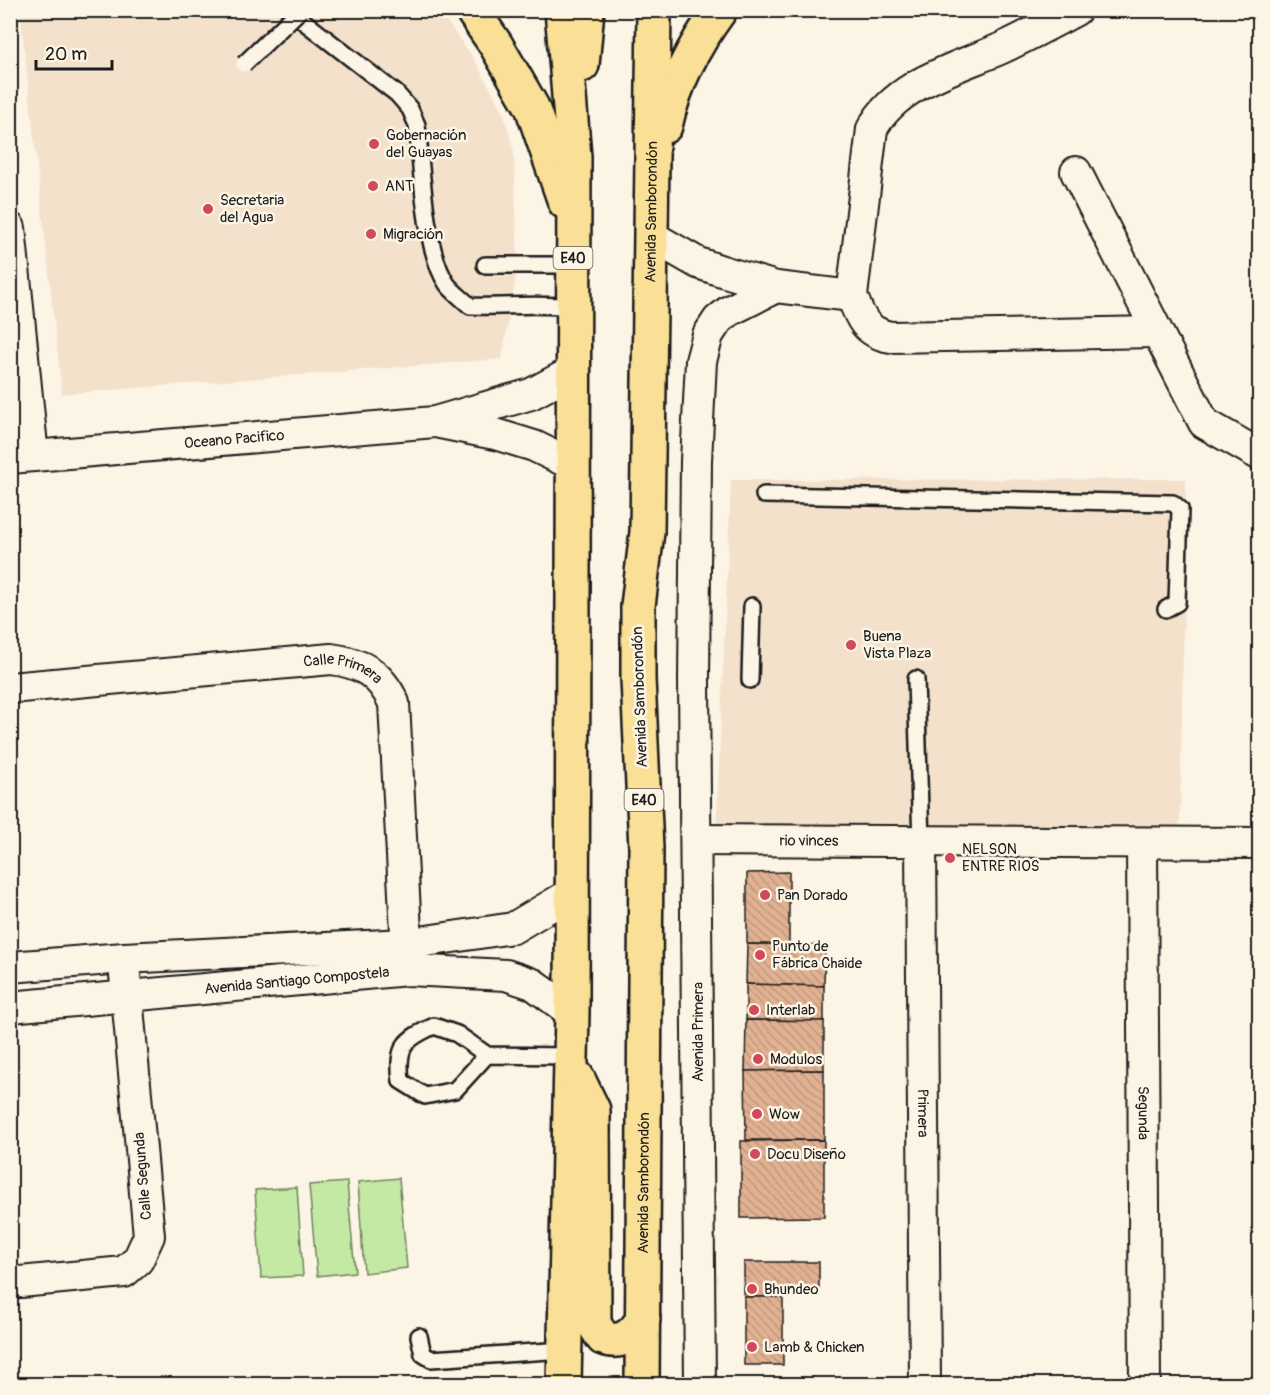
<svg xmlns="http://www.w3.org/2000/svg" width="1270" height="1395" font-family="Pangolin,sans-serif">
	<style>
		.built { fill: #f4e1cc }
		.pitch { fill: #c3e9a4; stroke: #708260; stroke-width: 1.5 }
		.building { fill: url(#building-back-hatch); stroke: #1c1c1c; stroke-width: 1.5 }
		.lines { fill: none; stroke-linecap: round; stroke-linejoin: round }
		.lane-casing { stroke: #1c1c1c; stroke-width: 20 }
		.street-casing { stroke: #1c1c1c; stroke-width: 34 }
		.highway-casing { stroke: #1c1c1c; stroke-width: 38 }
		.lane { stroke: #fcf5e5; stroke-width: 15 }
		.street { stroke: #fcf5e5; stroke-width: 30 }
		.highway { stroke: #fadf96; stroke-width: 33 }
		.lane-bridge-casing { stroke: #1c1c1c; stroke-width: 20; stroke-linecap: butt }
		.lane-bridge { stroke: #fcf5e5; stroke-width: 15 }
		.poi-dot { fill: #d1495b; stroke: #fcf5e5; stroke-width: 2 }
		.labels { text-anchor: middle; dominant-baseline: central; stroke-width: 5; stroke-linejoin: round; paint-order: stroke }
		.shield { fill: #fcf5e5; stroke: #5f5d58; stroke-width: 1.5 }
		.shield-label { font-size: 14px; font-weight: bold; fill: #1c1c1c }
		.poi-label { font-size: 15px; fill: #1c1c1c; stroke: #fcf5e5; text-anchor: start }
		.street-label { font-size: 15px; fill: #1c1c1c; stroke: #fcf5e5 }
	</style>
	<defs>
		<pattern id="building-back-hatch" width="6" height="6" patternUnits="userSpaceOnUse" patternTransform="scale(1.5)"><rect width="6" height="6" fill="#e1b192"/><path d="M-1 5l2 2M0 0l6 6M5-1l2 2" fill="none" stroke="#c0987d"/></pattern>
	</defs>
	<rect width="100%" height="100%" fill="#fcf5e5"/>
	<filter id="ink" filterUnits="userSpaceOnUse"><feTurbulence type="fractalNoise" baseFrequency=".0167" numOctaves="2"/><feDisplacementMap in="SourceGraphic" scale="12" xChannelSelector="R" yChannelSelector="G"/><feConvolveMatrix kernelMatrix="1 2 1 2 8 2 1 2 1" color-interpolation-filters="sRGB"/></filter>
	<g filter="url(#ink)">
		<g class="built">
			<path d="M20,11h419l35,48 29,52 11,41 4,112 -16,95 -440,35z"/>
			<path d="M1186,479l-6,349 -464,5 15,-353z"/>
		</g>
		<g class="pitch">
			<path d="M399,1178l8,90 -43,5 -6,-91z"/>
			<path d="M347,1182l8,90 -38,4 -8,-91z"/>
			<path d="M297,1187l6,89 -42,2 -6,-88z"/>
		</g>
		<g class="building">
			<path d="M789,872v73l-42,-1v-71z"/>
			<path d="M747,944l78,1 -1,41 -78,-2z"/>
			<path d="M746,984l78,2v35l-78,-1z"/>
			<path d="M746,1020l78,1v49l-79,1z"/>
			<path d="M824,1070v70h-78l-1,-69z"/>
			<path d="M824,1140v77l-83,1v-77z"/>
			<path d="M744,1262h75v34l-75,1z"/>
			<rect x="744" y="1297" width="39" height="68"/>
		</g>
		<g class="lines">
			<g class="lane-casing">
				<g id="lane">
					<path d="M289,10l108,84 13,15 7,16c5,42 7,125 30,159 6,8 16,15 23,22 35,1 69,-3 103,1"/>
					<path d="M485,265h88"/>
					<path d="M764,495l409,8 7,6 -3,94 -11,6"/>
					<path d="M916,679l5,164"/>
					<path d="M750,680l2,-74"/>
					<path d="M487,1055l-32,35 -30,6 -24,-15c-4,-34 2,-41 33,-55l23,8 30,21 84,1"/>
					<path d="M419,1336l4,18 8,5 133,-9"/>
				</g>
			</g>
			<g class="street-casing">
				<g id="street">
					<path d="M1076,10c-24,13 -49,26 -74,38 -45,20 -106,35 -130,81l-20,167c8,22 14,37 39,41l265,-5"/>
					<path d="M1076,172l128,251 56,32"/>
					<path d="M10,228l23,228"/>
					<path d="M653,237l45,26 24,8 54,16 76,9"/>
					<path d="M440,423l55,11 39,12 39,19"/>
					<path id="s1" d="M10,458l425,-36 96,-28 41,-22"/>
					<path id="s2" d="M10,688l321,-29c31,4 49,14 63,44l14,267"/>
					<path id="s3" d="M697,840l563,3"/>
					<path id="s4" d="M921,843l4,541"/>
					<path id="s5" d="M1142,843l3,541"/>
					<path d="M10,967l114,-9 282,-14 107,-16 59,-35"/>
					<path id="s6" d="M10,1007l398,-37 98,5 27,9 39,29"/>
					<path d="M10,1283l114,-11 14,-12 11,-24 -24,-261"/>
					<path d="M700,1384l-6,-704 2,-219 5,-100 7,-26 10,-15 11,-9 47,-24"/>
				</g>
			</g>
			<g class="highway-casing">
				<g id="highway">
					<path d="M472,10l24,35 36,62 33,95"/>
					<path d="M562,10l12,147 -2,856 -8,371"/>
					<path d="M582,65l5,-55"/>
					<path d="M665,126c10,-44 28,-79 55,-116"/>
					<path d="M577,1077l16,33 1,214 9,14c19,7 30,-3 40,-19"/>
					<path id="s7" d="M642,1384l4,-536 -8,-169v-73l9,-74 7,-522"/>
				</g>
			</g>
			<use href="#lane" class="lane"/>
			<use href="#street" class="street"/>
			<use href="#highway" class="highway"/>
			<g class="lane-bridge-casing">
				<path id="lane-bridge" d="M244,64l56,-54"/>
			</g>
			<use href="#lane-bridge" class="lane-bridge"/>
		</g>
	</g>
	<g class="poi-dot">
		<circle cx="374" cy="144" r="6"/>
		<circle cx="373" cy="186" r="6"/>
		<circle cx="208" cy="209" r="6"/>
		<circle cx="371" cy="234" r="6"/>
		<circle cx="851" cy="645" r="6"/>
		<circle cx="950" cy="858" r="6"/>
		<circle cx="765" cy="895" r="6"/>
		<circle cx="760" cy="955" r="6"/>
		<circle cx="754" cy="1010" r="6"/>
		<circle cx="758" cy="1059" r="6"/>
		<circle cx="757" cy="1114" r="6"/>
		<circle cx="755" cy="1154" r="6"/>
		<circle cx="752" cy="1289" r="6"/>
		<circle cx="752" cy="1347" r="6"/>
	</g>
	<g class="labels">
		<g class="shield">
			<rect x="553.5" y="247" width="39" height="22" rx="4.5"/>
			<rect x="624.5" y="789" width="39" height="22" rx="4.5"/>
		</g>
		<g class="shield-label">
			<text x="573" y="258">E40</text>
			<text x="644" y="800">E40</text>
		</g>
		<g class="poi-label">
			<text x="386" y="135">Gobernación<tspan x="386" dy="17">del Guayas</tspan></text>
			<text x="385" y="186">ANT</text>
			<text x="220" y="200">Secretaria<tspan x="220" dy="17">del Agua</tspan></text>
			<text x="383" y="234">Migración</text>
			<text x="863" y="636">Buena<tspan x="863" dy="17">Vista Plaza</tspan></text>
			<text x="962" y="849">NELSON<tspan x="962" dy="17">ENTRE RIOS</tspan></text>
			<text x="777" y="895">Pan Dorado</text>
			<text x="772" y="946">Punto de<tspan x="772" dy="17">Fábrica Chaide</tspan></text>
			<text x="766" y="1010">Interlab</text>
			<text x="770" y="1059">Modulos</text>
			<text x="769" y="1114">Wow</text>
			<text x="767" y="1154">Docu Diseño</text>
			<text x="764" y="1289">Bhundeo</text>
			<text x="764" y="1347">Lamb &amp; Chicken</text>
		</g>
		<g class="street-label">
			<text stroke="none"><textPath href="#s7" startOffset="1173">Avenida Samborondón</textPath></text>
			<text stroke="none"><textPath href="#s1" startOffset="225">Oceano Pacifico</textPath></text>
			<text stroke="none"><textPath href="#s2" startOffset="336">Calle Primera</textPath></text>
			<text transform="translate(640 697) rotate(-92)">Avenida Samborondón</text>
			<text stroke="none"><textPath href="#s3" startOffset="112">rio vinces</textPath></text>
			<text stroke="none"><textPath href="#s6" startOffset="288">Avenida Santiago Compostela</textPath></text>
			<text transform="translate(698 1032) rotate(-90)">Avenida Primera</text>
			<text stroke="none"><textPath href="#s4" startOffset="270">Primera</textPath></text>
			<text stroke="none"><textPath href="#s5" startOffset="270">Segunda</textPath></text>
			<text transform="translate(143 1176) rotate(-95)">Calle Segunda</text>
			<text stroke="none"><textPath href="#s7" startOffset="201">Avenida Samborondón</textPath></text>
		</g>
	</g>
	<rect width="1270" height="1395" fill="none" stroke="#fcf5e5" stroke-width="36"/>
	<rect x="18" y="18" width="1234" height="1359" fill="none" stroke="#1c1c1c" stroke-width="2" filter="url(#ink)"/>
	<path d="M36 60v9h76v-9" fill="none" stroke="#1c1c1c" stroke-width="3"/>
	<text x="45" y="60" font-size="18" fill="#1c1c1c" stroke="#fcf5e5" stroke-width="4.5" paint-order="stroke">20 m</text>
</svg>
